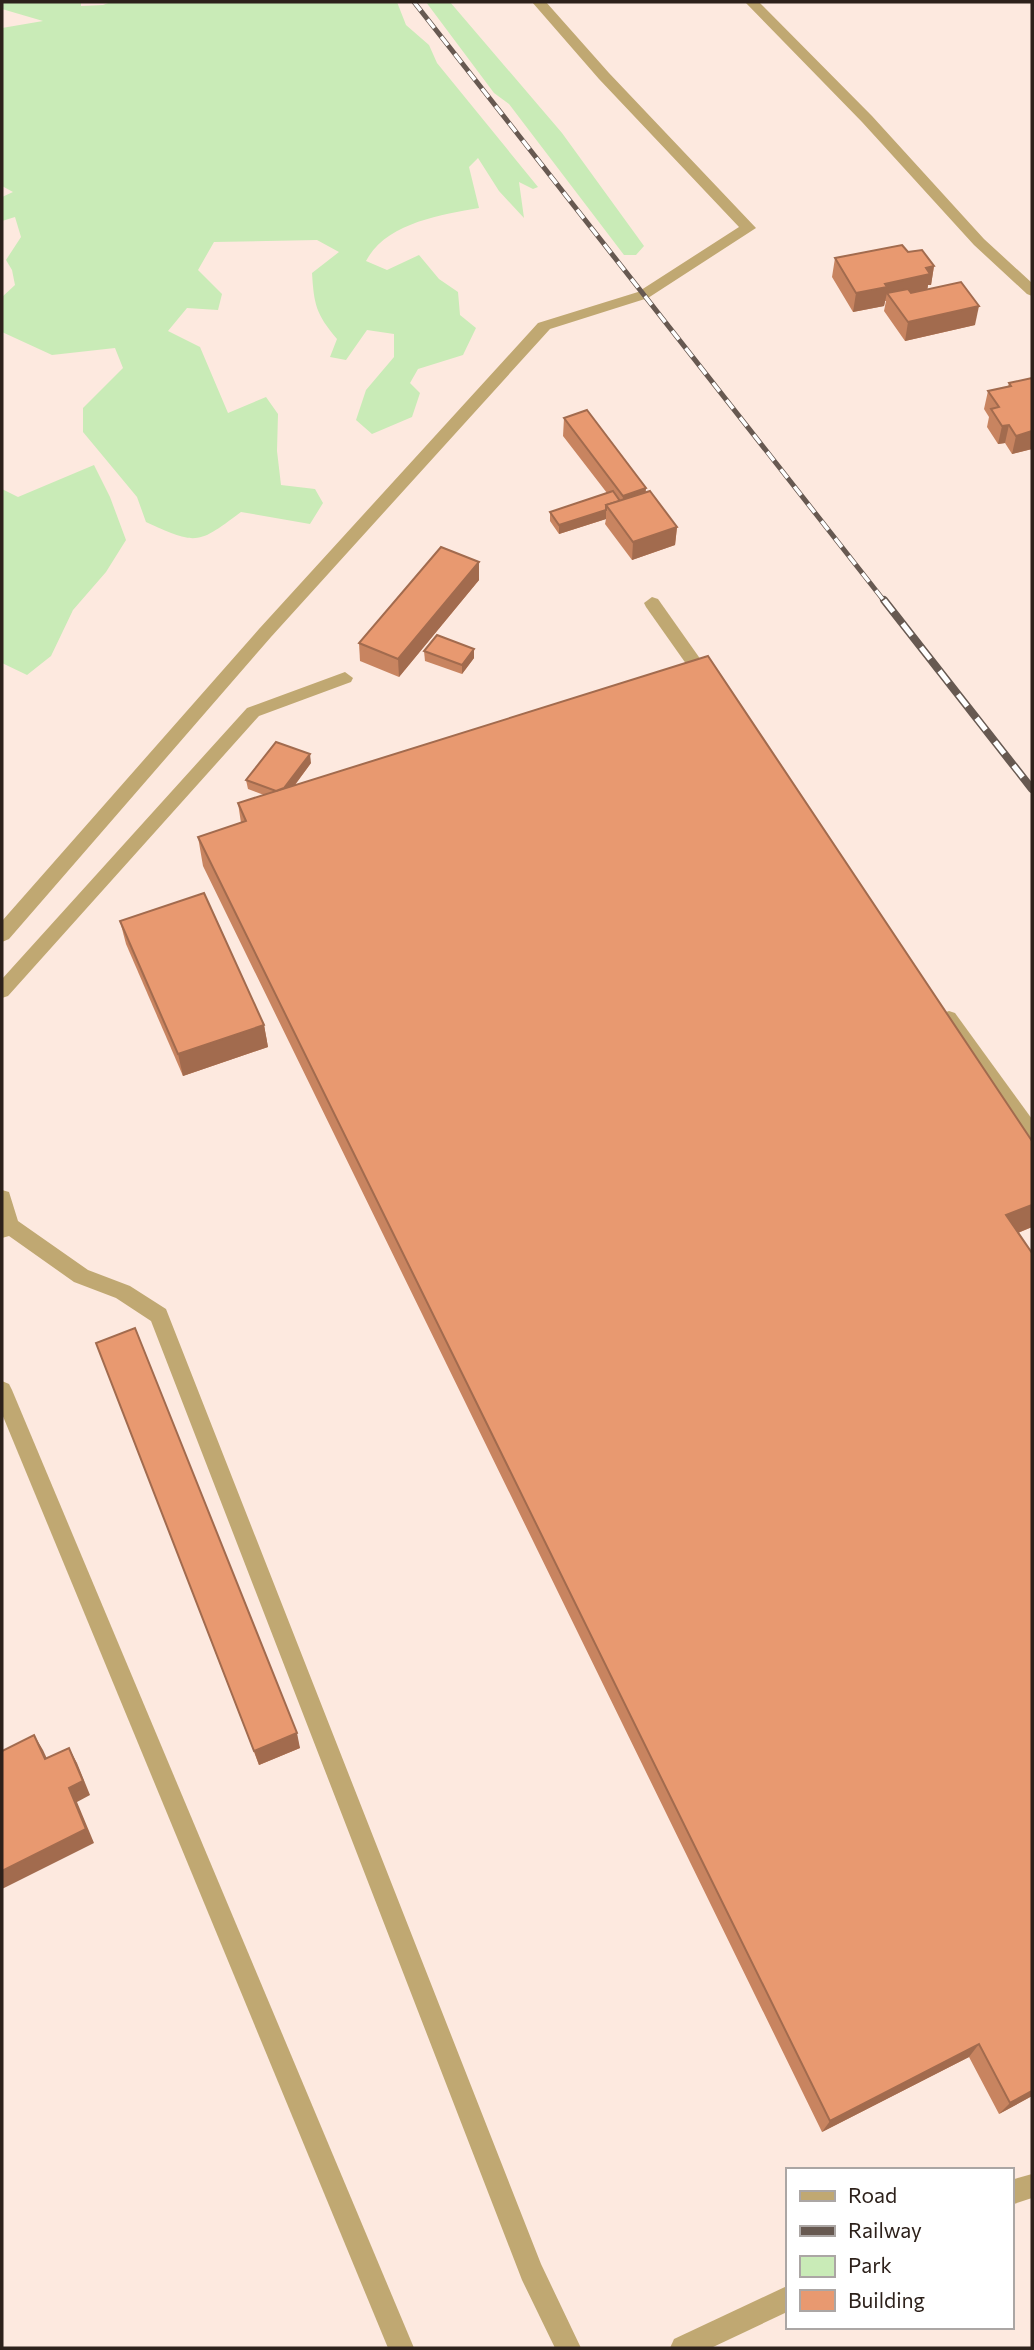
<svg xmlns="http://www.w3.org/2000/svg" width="1034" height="2350" font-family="Commissioner,sans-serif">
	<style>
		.green { fill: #c9ebb7 }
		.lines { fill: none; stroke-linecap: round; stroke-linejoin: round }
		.lane { fill: #c0a872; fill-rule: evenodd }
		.street { fill: #c0a872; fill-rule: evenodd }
		.rail-far1-casing { stroke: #675951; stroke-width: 5 }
		.rail-casing { stroke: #675951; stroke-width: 8 }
		.rail-far1 { stroke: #fff; stroke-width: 3.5; stroke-dasharray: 11; stroke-linecap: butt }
		.rail { stroke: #fff; stroke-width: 5; stroke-dasharray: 15; stroke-linecap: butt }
		.wall { fill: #c88460 }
		.shaded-wall { fill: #a26b4e }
		.building { fill: #e89970; stroke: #a26b4e; stroke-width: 2 }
	</style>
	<rect width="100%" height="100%" fill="#fde9df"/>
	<g class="green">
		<path d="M2,2h79v4l22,-1 8,-3h286l9,23 23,20 8,18 101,124 -5,2 -14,-7 5,36 -25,-27 -21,-33 -9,9 10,41c-39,7 -93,15 -113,53l21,9 32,-15 20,24 19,13 2,23 16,13 -13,27 -45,14 -8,14 10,10 -8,24 -40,17 -16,-14 10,-30 28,-33v-23l-27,-4 -21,30 -16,-3 7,-18c-21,-25 -23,-34 -25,-66l27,-21 -22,-12 -103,2 -16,28 24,24 -4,16 -31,-2 -19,23 32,16 28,66 38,-16 12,17 -1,37 4,34 34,4 8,14 -13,21 -69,-12c-44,33 -44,33 -95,10l-9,-25 -54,-65v-24l40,-40 -8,-20 -63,7 -50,-23v-35l13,-12 -3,-15 -6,-10 15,-23 -6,-20 -13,4v-24l11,-5 -11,-6v-158l41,-7 -41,-12z"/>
		<path d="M426,2h24l112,131 82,113 -8,9h-12l-115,-151 -15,-11z"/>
		<path d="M94,465l16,32 16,43 -20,32 -33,38 -22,46 -24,19 -25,-12v-174l16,8z"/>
	</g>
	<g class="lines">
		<g class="lane">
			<path d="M652,597l6,2 55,78 2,4 -2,4h-12l-55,-78 -2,-4z"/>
			<path d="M345,672l8,6 -2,4 -92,34 -251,280 -6,2v-19l245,-271z"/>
			<path d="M949,1011l6,2 77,106v23l-7,-2 -82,-117 -3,-5 3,-5z"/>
			<path d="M2,1190l7,2 9,29 70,49 42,16 36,23 375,955 40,84h-26l-33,-68 -371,-959 -35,-23 -42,-16 -65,-46 -7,2z"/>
			<path d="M2,1381l7,3 3,6 402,958h-26l-386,-934z"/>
			<path d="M1032,2174v24l-21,7v-25z"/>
			<path d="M787,2286v26l-76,36h-41l4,-9z"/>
		</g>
		<g class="street">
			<path d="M532,2h14l63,71 147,155 -108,70 -98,31 -279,308 -262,302 -7,3v-21l257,-292 279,-306 100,-31 101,-65 -140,-148z"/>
			<path d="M745,2h14l113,114 112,123 48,44v13l-5,-2 -53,-49 -112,-123z"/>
		</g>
		<g class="rail-far1-casing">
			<path id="rail-far1" d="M414,2l471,600"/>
		</g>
		<g class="rail-casing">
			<path id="rail" d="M884,600l148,189"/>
		</g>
		<use href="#rail-far1" class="rail-far1"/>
		<use href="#rail" class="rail"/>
	</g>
	<g class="wall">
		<path d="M908,252l26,14 -3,19h-3l-1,4 48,36 -70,16 -21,-30 2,-10h-1l-1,5 -31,6 -21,-35 3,-19z"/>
		<path d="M1032,378v71l-20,5 -7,-11 -7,1 -11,-17 2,-10 -5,-8 4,-18 20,-4 1,-4z"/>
		<path d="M564,418l82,74 31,35 -2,18 -43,15 -27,-36 1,-5 -47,15 -9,-13v-9l57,-19 -44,-57z"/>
		<path d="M479,562v18l-80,97 -39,-16 -1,-18z"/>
		<path d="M474,649v9l-12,16 -37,-13 -1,-10z"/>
		<path d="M311,763l-16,22 737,442 -14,6 14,20v843l-33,18 -30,-57 -147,75 -619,-1266 -5,-29 43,-14 -3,-20 26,-8 -16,-6 -2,-9z"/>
		<path d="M120,921l144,104 4,22 -85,29 -57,-132z"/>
		<path d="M96,1343l204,405 -41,17z"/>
	</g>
	<g class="shaded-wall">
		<path d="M934,266l-3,19h-3l-1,8h-40l-3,13 -31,6 3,-19 70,-25z"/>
		<path d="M979,306l-4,19 -70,16 3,-19z"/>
		<path d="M1009,425l-4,18 -7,1 4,-18z"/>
		<path d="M1032,431v18l-20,5 4,-18z"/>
		<path d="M646,488l-1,18 -23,8 1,-18z"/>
		<path d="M606,510v9l-47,15v-9z"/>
		<path d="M677,527l-2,18 -43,15 1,-18z"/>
		<path d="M479,562v18l-80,97 -1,-18z"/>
		<path d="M474,649v9l-12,16v-9z"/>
		<path d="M310,754l1,9 -29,39 -1,-9z"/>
		<path d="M264,1025l4,22 -85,29 -5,-22z"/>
		<path d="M1032,1205v22l-35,14 9,-26z"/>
		<path d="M297,1733l3,15 -41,17 -5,-14z"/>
		<path d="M34,1735l9,15 11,24 -9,-15z"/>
		<path d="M69,1748l8,15 13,32 -13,7 17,41 -92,46v-18z"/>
		<path d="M979,2044l-10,13 -147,75 8,-11z"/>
		<path d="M1032,2091v5l-33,18 11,-11z"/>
	</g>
	<g class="building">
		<path d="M902,245l6,7 14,-2 12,16 -8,2 4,6 -45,10 2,3 -31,6 -21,-35z"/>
		<path d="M961,282l18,24 -71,16 -21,-29 21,-4 3,4z"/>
		<path d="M1032,378v53l-16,5 -7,-11 -7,1 -11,-17 8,-2 -11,-16 23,-5 -2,-3z"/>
		<path d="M587,410l59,78 -23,8 -59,-78z"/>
		<path d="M613,491l7,10 -14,4v5l-47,15 -9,-13z"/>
		<path d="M650,491l27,36 -44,15 -27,-37z"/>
		<path d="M441,547l38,15 -81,97 -39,-16z"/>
		<path d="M437,635l37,14 -12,16 -38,-14z"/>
		<path d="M708,656l324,485v64l-26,10 26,38v838l-22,12 -31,-59 -149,77 -632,-1284 48,-16 -8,-18z"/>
		<path d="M276,742l34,12 -26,34 -8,3 -30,-11z"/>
		<path d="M204,893l60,132 -86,29 -58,-133z"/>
		<path d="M135,1328l162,405 -43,18 -158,-408z"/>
		<path d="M34,1735l11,24 24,-11 14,33 -14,7 17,41 -84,42v-120z"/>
	</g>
	<rect width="1034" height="2350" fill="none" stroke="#2d211b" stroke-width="7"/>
	<rect x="786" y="2168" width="228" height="161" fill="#ffffff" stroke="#aba6a4" stroke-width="2"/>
	<rect x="800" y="2191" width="35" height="10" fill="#c0a872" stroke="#aba6a4" stroke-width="2"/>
	<text x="848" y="2203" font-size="21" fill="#2d211b">Road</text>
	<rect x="800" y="2226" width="35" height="10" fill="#675951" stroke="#aba6a4" stroke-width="2"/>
	<text x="848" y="2238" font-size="21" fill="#2d211b">Railway</text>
	<rect x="800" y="2256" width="35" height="21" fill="#c9ebb7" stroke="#aba6a4" stroke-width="2"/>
	<text x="848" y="2273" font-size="21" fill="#2d211b">Park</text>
	<rect x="800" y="2290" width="35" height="21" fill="#e89970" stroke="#aba6a4" stroke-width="2"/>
	<text x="848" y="2308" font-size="21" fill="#2d211b">Building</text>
</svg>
